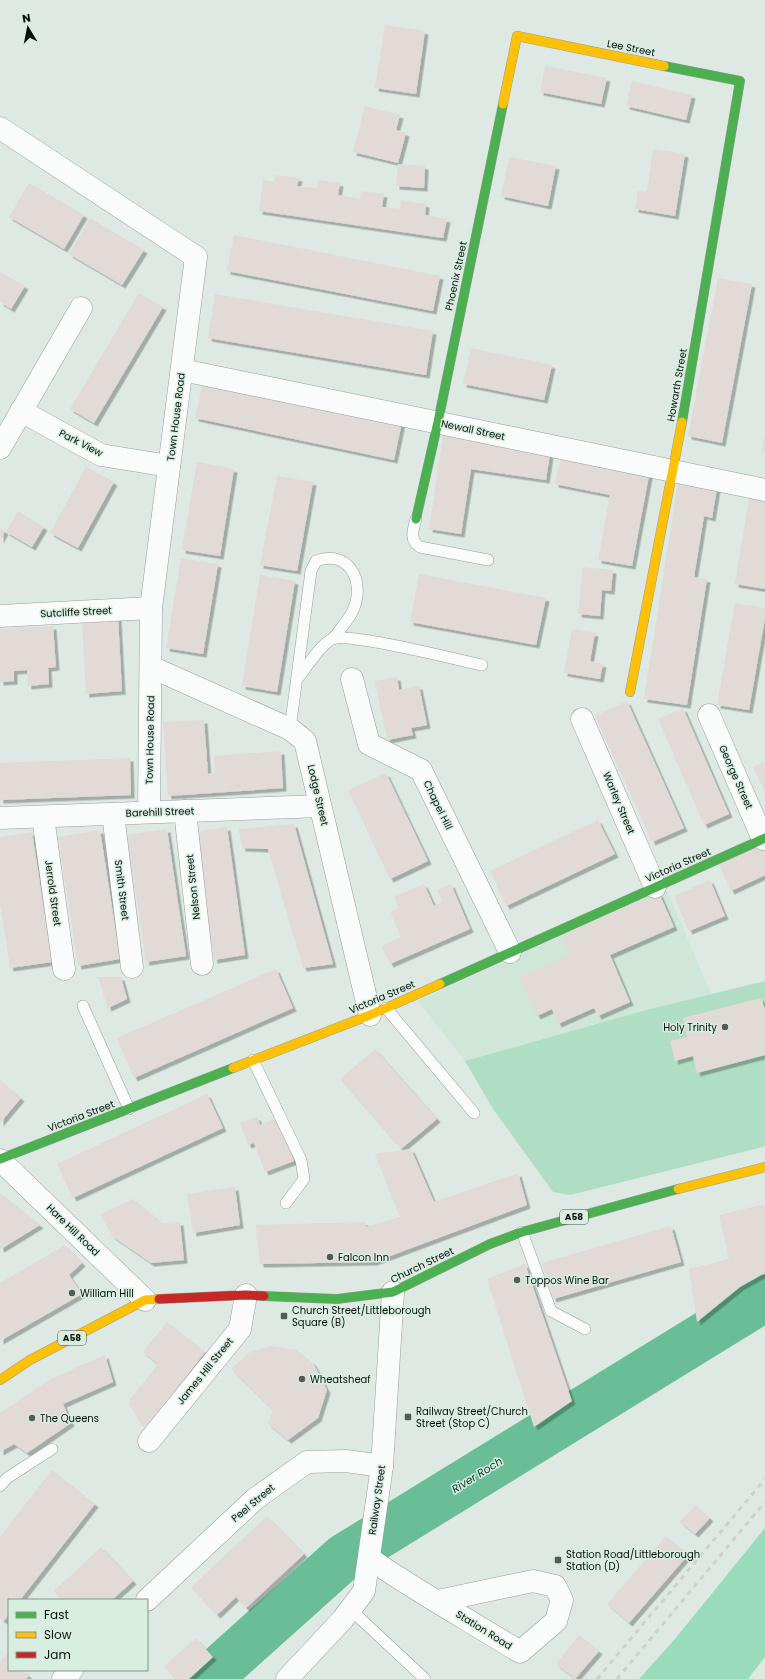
<svg xmlns="http://www.w3.org/2000/svg" width="765" height="1679" font-family="Poppins,sans-serif">
	<style>
		.built { fill: #d0e6d9 }
		.green { fill: #b0dec5 }
		.forest { fill: #99dbba }
		.lines { fill: none; stroke-linecap: round; stroke-linejoin: round }
		.river { stroke: #6abe97; stroke-width: 47 }
		.building { fill: #e1dad7; filter: url(#shadow) }
		.lane-casing { stroke: #969f9a; stroke-width: 12 }
		.street-casing { stroke: #969f9a; stroke-width: 23 }
		.fast-casing { stroke: #969f9a; stroke-width: 10 }
		.slow-casing { stroke: #969f9a; stroke-width: 10 }
		.jam-casing { stroke: #969f9a; stroke-width: 10 }
		.lane { stroke: #fafcfb; stroke-width: 11 }
		.street { stroke: #fafcfb; stroke-width: 22 }
		.fast { stroke: #4caf50; stroke-width: 9 }
		.slow { stroke: #ffc107; stroke-width: 9 }
		.jam { stroke: #c62828; stroke-width: 9 }
		.rail { stroke: #ced1cf; stroke-width: 3; stroke-dasharray: 5 5; stroke-linecap: butt }
		.poi-dot { fill: #535b56; stroke: #d8eee1; stroke-width: 1.5 }
		.labels { text-anchor: middle; dominant-baseline: central; stroke-width: 3; stroke-linejoin: round; paint-order: stroke }
		.shield { fill: #d8eee1; stroke: #46524b; stroke-width: 1 }
		.shield-label { font-size: 9px; font-weight: bold; fill: #080f0b }
		.street-label { font-size: 10px; fill: #080f0b; stroke: #d8eee1 }
		.poi-label { font-size: 10px; fill: #080f0b; stroke: #d8eee1; text-anchor: start }
		.water-label { font-size: 11px; font-style: italic; fill: #043621; stroke: #d8eee1 }
	</style>
	<defs>
		<filter id="shadow"><feDropShadow dx="3.5" dy="3.5" stdDeviation="0" flood-color="#0004"/></filter>
	</defs>
	<rect width="100%" height="100%" fill="#dde9e2"/>
	<path class="built" d="M666,888l45,106 -65,16 -181,51 -47,-60z"/>
	<path class="green" d="M765,981v165l-2,1 -193,48 -17,-3 -60,-83 -28,-48 181,-51z"/>
	<path class="forest" d="M765,1528v129l-17,22h-109l36,-40z"/>
	<g class="lines">
		<path class="river" d="M208,1679l136,-122 421,-259"/>
	</g>
	<g class="building">
		<path d="M385,25l40,6 -9,63 -41,-6z"/>
		<path d="M545,66l62,12 -6,26 -61,-12z"/>
		<path d="M632,81l60,14 -6,25 -60,-14z"/>
		<path d="M365,106l35,9 -4,15 10,3 -8,30 -45,-11z"/>
		<path d="M653,149l32,5 -10,62 -40,-7 3,-18 9,1z"/>
		<path d="M509,157l47,9 -8,40 -47,-10z"/>
		<path d="M398,164l27,2 -1,22 -28,-2z"/>
		<path d="M275,175l24,3 -2,8 20,2 2,-8 21,3 -2,12 22,4 1,-8 23,3 -2,13 18,2 1,-9 25,4 -1,11 22,4 -4,19 -184,-27 4,-31 11,2z"/>
		<path d="M29,183l55,32 -20,34 -55,-32z"/>
		<path d="M90,218l54,32 -22,35 -53,-31z"/>
		<path d="M234,235l206,41 -7,35 -206,-40z"/>
		<path d="M0,272l25,14 -14,23 -11,-7z"/>
		<path d="M718,278l34,6 -30,159 -34,-7z"/>
		<path d="M139,293l24,14 -69,116 -24,-14z"/>
		<path d="M215,294l218,37 -7,44 -218,-37z"/>
		<path d="M471,348l81,17 -8,35 -81,-16z"/>
		<path d="M203,381l199,41 -8,38 -199,-42z"/>
		<path d="M444,430l107,17 -5,33 -75,-11 -10,65 -32,-5z"/>
		<path d="M764,438h1v14h-3z"/>
		<path d="M562,453l88,17 -18,96 -34,-6 12,-65 -55,-11z"/>
		<path d="M197,462l37,7 -14,87 -38,-6z"/>
		<path d="M86,467l28,15 -36,66 -28,-15z"/>
		<path d="M277,476l36,6 -16,89 -37,-6z"/>
		<path d="M678,482l39,6 -5,30 -8,-2 -10,61 13,2 -20,126 -43,-6z"/>
		<path d="M750,492l15,2v95l-30,-5z"/>
		<path d="M18,511l26,16 -12,20 -26,-15z"/>
		<path d="M0,528l5,3 -5,9z"/>
		<path d="M181,558l37,6 -15,90 -37,-6z"/>
		<path d="M583,567l30,3 -2,21 -9,-1 -2,26 -22,-2z"/>
		<path d="M419,574l127,24 -10,47 -126,-23z"/>
		<path d="M260,575l35,6 -18,111 -35,-6z"/>
		<path d="M735,603l30,5v10l-16,92 -32,-5z"/>
		<path d="M118,617l4,74 -36,3 -4,-75z"/>
		<path d="M53,626l3,41 -8,1 1,16 -21,2 -1,-16 -13,1v10l-14,1v-53z"/>
		<path d="M572,629l23,4 -5,28 13,3 -3,15 -36,-6z"/>
		<path d="M397,677l2,13 20,-4 8,39 -16,3 2,7 -26,5 -12,-59z"/>
		<path d="M627,701l57,127 -32,14 -57,-126z"/>
		<path d="M683,708l46,106 -25,11 -46,-106z"/>
		<path d="M204,720l4,54 7,-1 -1,-17 67,-5 2,37 -115,8 -5,-74z"/>
		<path d="M130,758l1,37 -131,5v-37z"/>
		<path d="M765,762v30l-12,-25z"/>
		<path d="M386,773l42,88 -38,18 -42,-89z"/>
		<path d="M598,820l17,34 -109,52 -16,-35z"/>
		<path d="M294,824l39,140 -30,4 -35,-119 -26,-1 -3,-19z"/>
		<path d="M227,827l18,128 -31,5 -19,-128z"/>
		<path d="M167,829l19,127 -40,6 -19,-127z"/>
		<path d="M100,830l20,129 -42,7 -20,-129z"/>
		<path d="M32,832l20,130 -42,6 -10,-64v-67z"/>
		<path d="M765,841v34l-34,16 -13,-29z"/>
		<path d="M710,880l15,36 -36,15 -15,-35z"/>
		<path d="M424,884l10,22 8,-4 -5,-12 14,-6 19,45 -80,35 -8,-18 19,-9 -11,-25 9,-4 -5,-11z"/>
		<path d="M659,893l15,34 -64,28 20,47 -32,14 -4,-8 -36,16 -6,-15 -15,7 -18,-39 51,-22 -8,-19z"/>
		<path d="M276,969l17,39 -159,70 -17,-40z"/>
		<path d="M98,977h23l6,22 -19,9z"/>
		<path d="M761,998l4,11v46l-68,18 -4,-17 -18,5 -5,-20 17,-4 -4,-19z"/>
		<path d="M375,1049l62,70 -36,30 -61,-70z"/>
		<path d="M0,1080l21,18 -21,25z"/>
		<path d="M207,1094l16,34 -150,70 -16,-34z"/>
		<path d="M257,1117l3,8 17,-7 17,43 -29,11 -11,-29 -6,2 -8,-22z"/>
		<path d="M411,1149l23,53 84,-29 9,32 -153,57 -114,2 -4,-39 109,-3 1,5 34,-10 -25,-63z"/>
		<path d="M235,1187l5,38 -47,8 -6,-39z"/>
		<path d="M0,1193l40,32 -39,24 -1,-1z"/>
		<path d="M133,1199l29,24 18,-1 4,38 -33,3 -39,-27 -12,-22z"/>
		<path d="M765,1204v69l-25,14 -43,35 -8,-53 40,-10 -10,-44z"/>
		<path d="M671,1226l10,36 -128,37 -11,-36z"/>
		<path d="M65,1245l17,18 -13,12 13,19 -82,47v-58z"/>
		<path d="M525,1264l47,137 -38,26 -47,-148z"/>
		<path d="M167,1322l38,30 -60,78 -17,-28 30,-38 -15,-12z"/>
		<path d="M272,1346l24,4 17,13 14,27 -9,28 -30,22 -20,-16 5,-14 -42,-41 19,-17z"/>
		<path d="M105,1355l8,27 -50,22 8,19 -44,30 -13,-9 -14,8v-39l49,-33z"/>
		<path d="M52,1470l43,34 -75,96h-11v15l-5,6 -4,-3v-81z"/>
		<path d="M695,1505l15,13 -15,16 -15,-12z"/>
		<path d="M267,1516l37,38 -58,54 -10,-11 -19,18 -26,-28z"/>
		<path d="M666,1536l22,19 -59,68 -22,-19z"/>
		<path d="M101,1547l32,34 -21,19h-49l-9,-9z"/>
		<path d="M579,1635l20,16 -24,28 -19,-15z"/>
		<path d="M196,1638l17,19 -24,22h-13l-12,-13z"/>
		<path d="M7,1654l2,1v15h14l6,6 -3,3h-26v-18z"/>
	</g>
	<g class="lines">
		<g class="lane-casing">
			<g id="lane">
				<path d="M416,519c-3,11 -7,21 4,28l68,13"/>
				<path d="M298,678c8,-10 23,-34 34,-39 17,-7 126,21 150,26"/>
				<path d="M290,729l21,-158 5,-10c32,-12 49,19 38,47 -4,11 -15,22 -21,31"/>
				<path d="M83,1006l46,103"/>
				<path d="M386,1008l88,105"/>
				<path d="M253,1060l48,100 3,19 -18,24"/>
				<path d="M522,1232l29,79 34,18"/>
				<path d="M0,1486l7,-8 45,-29"/>
				<path d="M351,1610l74,69"/>
			</g>
		</g>
		<g class="street-casing">
			<g id="street">
				<path d="M0,128l196,129 -45,351 -2,204"/>
				<path d="M182,370l583,120"/>
				<path d="M21,411l80,44 68,11"/>
				<path d="M0,448l81,-140"/>
				<path d="M0,616l151,-8"/>
				<path d="M151,667l139,62 15,12 65,274"/>
				<path d="M352,679l17,65 52,26 89,182"/>
				<path d="M709,715l54,124"/>
				<path d="M582,719l73,168"/>
				<path d="M185,811l17,153"/>
				<path d="M113,814l19,153"/>
				<path d="M43,817l21,152"/>
				<path d="M0,818l320,-12"/>
				<path d="M0,1160l145,140"/>
				<path d="M149,1441l91,-112 6,-34"/>
				<path d="M370,1559c48,33 100,62 150,93l36,-31 6,-21 -7,-14 -22,-5 -95,20"/>
				<path d="M147,1600l108,-101 52,-37 39,-1 36,5"/>
				<path d="M63,1679l9,-9"/>
				<path d="M287,1679l56,-60 21,-28 18,-125 11,-174"/>
			</g>
		</g>
		<g class="fast-casing">
			<g id="fast">
				<path d="M664,66l76,15 -58,341"/>
				<path d="M416,519l22,-97 65,-318"/>
				<path d="M440,984l325,-146"/>
				<path d="M0,1159l233,-91"/>
				<path d="M264,1296l73,3 56,-7 97,-48 32,-12 156,-43"/>
			</g>
		</g>
		<g class="slow-casing">
			<g id="slow">
				<path d="M503,104l14,-68 147,30"/>
				<path d="M630,692l52,-270"/>
				<path d="M233,1068l137,-53 70,-31"/>
				<path d="M678,1189l87,-22"/>
				<path d="M0,1380l30,-20 115,-60 14,-1"/>
			</g>
		</g>
		<g class="jam-casing">
			<path id="jam" d="M159,1299l87,-4 18,1"/>
		</g>
		<use href="#lane" class="lane"/>
		<use href="#street" class="street"/>
		<use href="#fast" class="fast"/>
		<use href="#slow" class="slow"/>
		<use href="#jam" class="jam"/>
		<g class="rail">
			<path d="M597,1679l168,-200"/>
			<path d="M617,1679l148,-177"/>
		</g>
	</g>
	<g class="poi-dot">
		<circle cx="725" cy="1027" r="4"/>
		<circle cx="330" cy="1257" r="4"/>
		<circle cx="517" cy="1280" r="4"/>
		<circle cx="72" cy="1293" r="4"/>
		<rect x="280" y="1312" width="8" height="8" rx="2"/>
		<circle cx="302" cy="1379" r="4"/>
		<rect x="404" y="1413" width="8" height="8" rx="2"/>
		<circle cx="32" cy="1418" r="4"/>
		<rect x="554" y="1556" width="8" height="8" rx="2"/>
	</g>
	<g class="labels">
		<g class="shield">
			<rect x="560" y="1210" width="28" height="14" rx="3"/>
			<rect x="58" y="1331" width="28" height="14" rx="3"/>
		</g>
		<g class="shield-label">
			<text x="574" y="1217">A58</text>
			<text x="72" y="1338">A58</text>
		</g>
		<g class="street-label">
			<text transform="translate(631 48) rotate(11)">Lee Street</text>
			<text transform="translate(456 276) rotate(-78)">Phoenix Street</text>
			<text transform="translate(677 385) rotate(-80)">Howarth Street</text>
			<text transform="translate(176 417) rotate(-83)">Town House Road</text>
			<text transform="translate(473 430) rotate(12)">Newall Street</text>
			<text transform="translate(81 443) rotate(27)">Park View</text>
			<text transform="translate(76 612) rotate(-3)">Sutcliffe Street</text>
			<text transform="translate(150 740) rotate(-89)">Town House Road</text>
			<text transform="translate(736 777) rotate(66)">George Street</text>
			<text transform="translate(318 795) rotate(77)">Lodge Street</text>
			<text transform="translate(619 803) rotate(67)">Warley Street</text>
			<text transform="translate(438 805) rotate(64)">Chapel Hill</text>
			<text transform="translate(160 812) rotate(-2)">Barehill Street</text>
			<text transform="translate(678 865) rotate(-24)">Victoria Street</text>
			<text transform="translate(193 887) rotate(-96)">Nelson Street</text>
			<text transform="translate(122 890) rotate(83)">Smith Street</text>
			<text transform="translate(53 893) rotate(82)">Jerrold Street</text>
			<text transform="translate(382 997) rotate(-23)">Victoria Street</text>
			<text transform="translate(81 1116) rotate(-21)">Victoria Street</text>
			<text transform="translate(73 1230) rotate(44)">Hare Hill Road</text>
			<text transform="translate(422 1265) rotate(-26)">Church Street</text>
			<text transform="translate(205 1371) rotate(-51)">James Hill Street</text>
			<text transform="translate(377 1500) rotate(-82)">Railway Street</text>
			<text transform="translate(253 1503) rotate(-40)">Peel Street</text>
			<text transform="translate(484 1630) rotate(32)">Station Road</text>
		</g>
		<g class="poi-label">
			<text x="717" y="1027" text-anchor="end">Holy Trinity</text>
			<text x="338" y="1257">Falcon Inn</text>
			<text x="525" y="1280">Toppos Wine Bar</text>
			<text x="80" y="1293">William Hill</text>
			<text x="292" y="1310">Church Street/Littleborough<tspan x="292" dy="12">Square (B)</tspan></text>
			<text x="310" y="1379">Wheatsheaf</text>
			<text x="416" y="1411">Railway Street/Church<tspan x="416" dy="12">Street (Stop C)</tspan></text>
			<text x="40" y="1418">The Queens</text>
			<text x="566" y="1554">Station Road/Littleborough<tspan x="566" dy="12">Station (D)</tspan></text>
		</g>
		<g class="water-label">
			<text transform="translate(477 1475) rotate(-32)">River Roch</text>
		</g>
	</g>
	<rect x="8" y="1599" width="140" height="72" fill="#d8eee1" stroke="#85958b"/>
	<rect x="16" y="1612" width="20" height="6" fill="#4caf50" stroke="#85958b"/>
	<text x="44" y="1619" font-size="12" fill="#080f0b">Fast</text>
	<rect x="16" y="1632" width="20" height="6" fill="#ffc107" stroke="#85958b"/>
	<text x="44" y="1639" font-size="12" fill="#080f0b">Slow</text>
	<rect x="16" y="1652" width="20" height="6" fill="#c62828" stroke="#85958b"/>
	<text x="44" y="1659" font-size="12" fill="#080f0b">Jam</text>
	<g transform="translate(28 28) rotate(350)" stroke="#d8eee1" stroke-width="3" paint-order="stroke">
	<path d="M0-3L7 15L0 10L-7 15Z" fill="#080f0b"/>
	<text y="-6" font-size="11" font-weight="bold" text-anchor="middle" fill="#080f0b">N</text>
	</g>
</svg>
